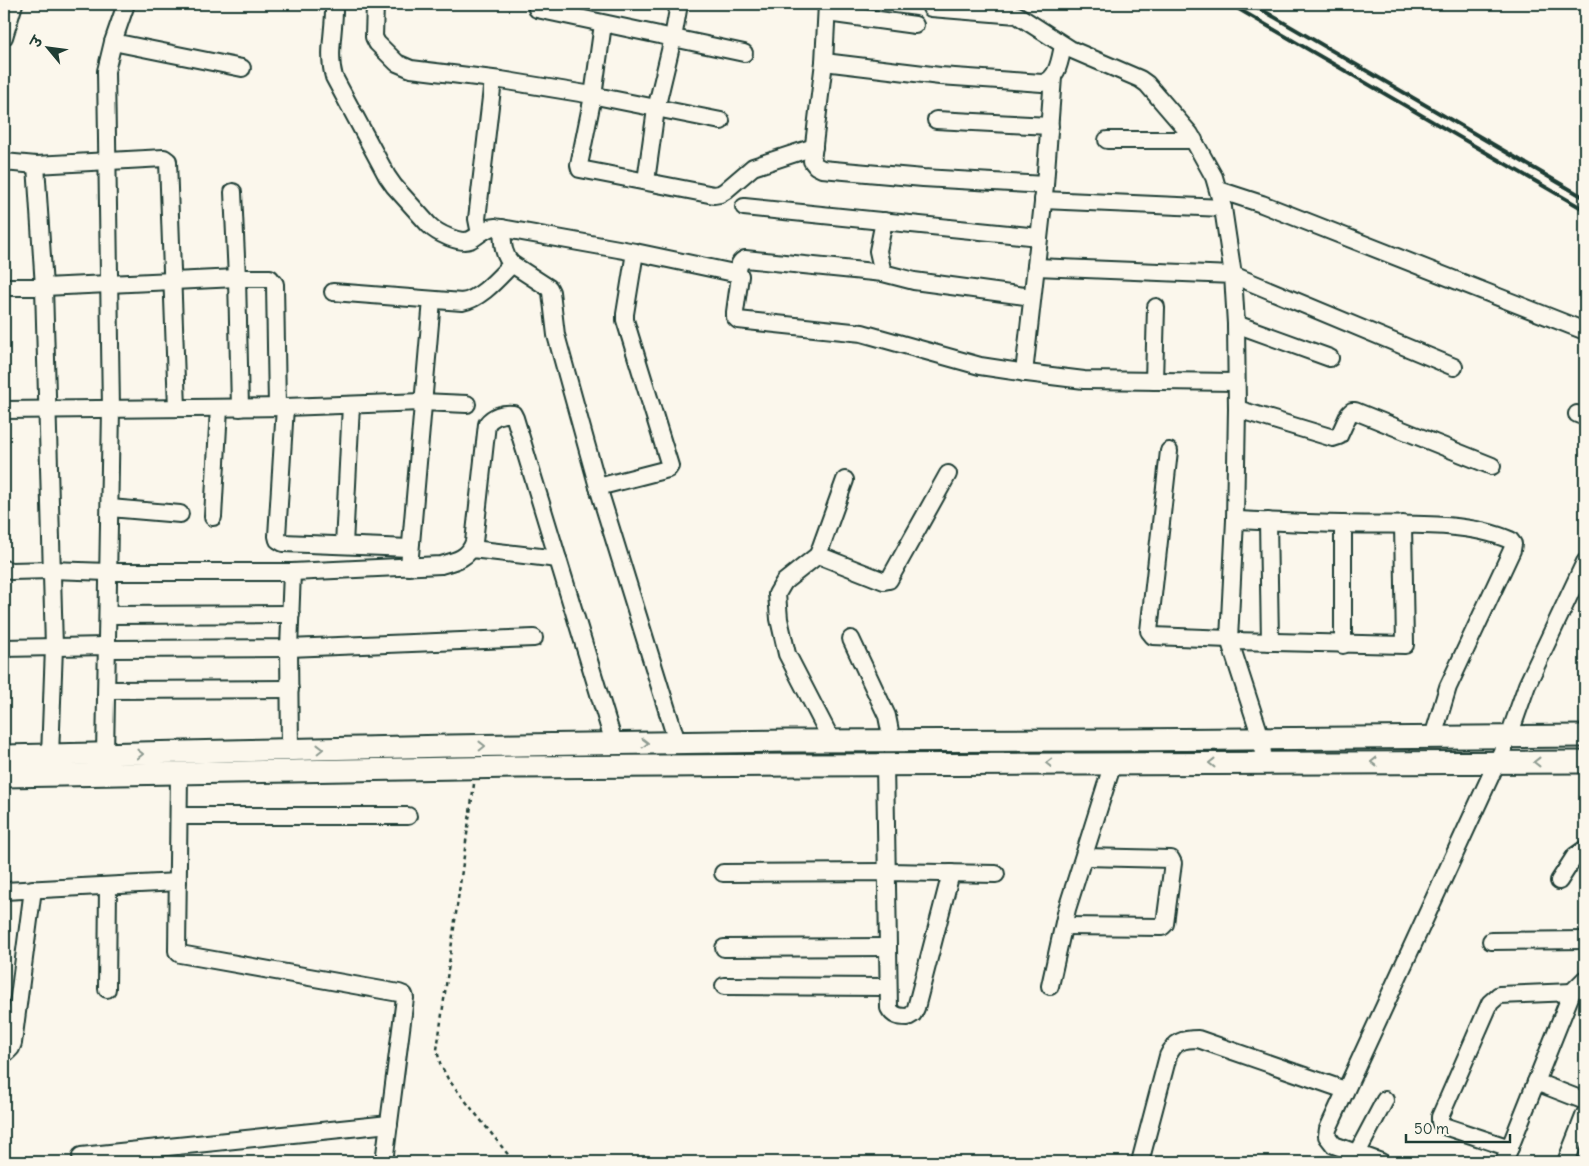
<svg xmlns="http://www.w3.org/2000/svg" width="1589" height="1166" font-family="Delius,'Playpen Sans Deva',sans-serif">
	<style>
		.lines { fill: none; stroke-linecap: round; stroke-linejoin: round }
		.minor-casing { stroke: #1f3d34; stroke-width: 20 }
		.major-casing { stroke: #1f3d34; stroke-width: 25 }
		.path { stroke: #1f3d34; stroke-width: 2.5; stroke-dasharray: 4 4; stroke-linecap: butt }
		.minor { stroke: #fbf7ec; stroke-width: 16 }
		.major { stroke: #fbf7ec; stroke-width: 21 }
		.rail { stroke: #1f3d34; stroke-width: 4 }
		.oneway { stroke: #8d9a90 }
	</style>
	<rect width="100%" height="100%" fill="#fbf7ec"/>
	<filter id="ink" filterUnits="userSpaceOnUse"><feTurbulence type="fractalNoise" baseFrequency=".02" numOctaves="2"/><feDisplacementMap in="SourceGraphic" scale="10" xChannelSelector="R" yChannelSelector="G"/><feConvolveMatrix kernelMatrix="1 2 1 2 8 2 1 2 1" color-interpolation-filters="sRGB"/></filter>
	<g filter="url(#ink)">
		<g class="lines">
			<g class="minor-casing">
				<g id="minor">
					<path d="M334,4c1,25 -7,49 0,73l53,99 7,10 35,39c8,8 30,19 41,15 9,-4 15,-13 25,-13l140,25 99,21 6,3 -5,36v5l3,3 124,13 118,33 47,7 57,7 152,2"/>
					<path d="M375,4l-1,33 3,6 20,20 14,6 90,11 85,14 135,27"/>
					<path d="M827,4l-3,58 -12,99 4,5 6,3 101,9 122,7"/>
					<path d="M931,8l86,7 53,34 70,30 7,5 43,50 24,43 9,31 10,67 3,49 1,85 -2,111 -6,119 32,99 3,24"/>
					<path d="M537,9l207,44"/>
					<path d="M827,13l88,12"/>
					<path d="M603,24l-10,72 -14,69 1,4 134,26 6,-1 5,-3 28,-24 61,-20"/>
					<path d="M4,37l10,-33"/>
					<path d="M113,42l129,26"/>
					<path d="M824,62l116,14 102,7c16,-3 18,-24 21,-37"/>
					<path d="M936,120l114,6"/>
					<path d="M1107,140h87"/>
					<path d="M4,162l32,3 128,-7 4,3 9,247"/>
					<path d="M36,165l8,122 10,360 -4,109"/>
					<path d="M646,181l10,-72 17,-71 6,-34"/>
					<path d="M1219,190l43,14 323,127"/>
					<path d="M233,192l4,86 3,130"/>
					<path d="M1043,200l180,8"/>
					<path d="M744,207l295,30"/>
					<path d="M884,221l-6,30 5,22 31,8 118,16"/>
					<path d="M502,228c1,14 0,26 10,36l37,24 2,4 5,43 42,152 79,255"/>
					<path d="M484,231l-5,-2 -2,-10 16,-139"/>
					<path d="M1036,267l197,8 221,92"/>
					<path d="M737,274c2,-6 1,-12 8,-15l138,14"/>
					<path d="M4,287h40l193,-9h33l5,6 2,123"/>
					<path d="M333,292l129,10c19,-3 37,-25 50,-38"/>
					<path d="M1236,324l94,34"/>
					<path d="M1024,373l21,-188 8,-108"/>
					<path d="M1154,381l2,-74"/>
					<path d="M285,407l-8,129 1,4 5,3 127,5"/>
					<path d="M1237,409l96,29 6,-2 10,-22 3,-3h3l137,55"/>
					<path d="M4,410l281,-3 137,-5 45,2"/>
					<path d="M1577,414l8,3"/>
					<path d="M1169,451l-20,180 4,5 76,3"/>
					<path d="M598,487l70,-18 2,-3 -45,-146v-6l10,-62"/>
					<path d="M110,508l70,6"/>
					<path d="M213,517l6,-109"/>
					<path d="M1235,520c36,1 72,4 107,4 52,2 120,-5 168,16l3,4 -1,6 -64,137 -15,50"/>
					<path d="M1268,521l2,121"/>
					<path d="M344,545l7,-140"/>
					<path d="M472,549l86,10"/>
					<path d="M818,555l27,-75"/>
					<path d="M409,567l23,-267"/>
					<path d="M4,569l7,2 40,-1 57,2h184l149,-7c15,-4 28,-7 33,-23l13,-118c6,-8 16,-11 26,-10l2,4 99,325"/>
					<path d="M108,615l183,-1"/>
					<path d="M851,639l36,77 5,25"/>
					<path d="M1230,641l175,4 -2,-121"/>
					<path d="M1343,645v-121"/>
					<path d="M4,648l103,-2v3l182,-1 245,-10"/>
					<path d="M107,690l183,-1"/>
					<path d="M832,741l-45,-87 -8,-35 -2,-25 7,-12 34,-27 66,26 5,-1 59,-106"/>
					<path d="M290,750l-1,-102 3,-76"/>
					<path d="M105,755l6,-346 -5,-338 7,-29 13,-38"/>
					<path d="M885,764l4,244c4,8 10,9 19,9l5,-3 3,-6 35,-135"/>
					<path d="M179,774l-2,177 3,3 219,39 5,2 1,3 -21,164"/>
					<path d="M179,816h229"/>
					<path d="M723,873l164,-1 109,2"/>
					<path d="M1559,881l16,-25 10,-7"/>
					<path d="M4,891l174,-9"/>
					<path d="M1064,926l98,1 3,-3 8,-61 -2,-4 -87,-2"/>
					<path d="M1491,941l94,-1"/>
					<path d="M724,948l164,-1"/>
					<path d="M724,986l164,1"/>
					<path d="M1050,986l17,-77 46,-146"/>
					<path d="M107,989l1,-103"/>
					<path d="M4,1051l3,1 4,-4 2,-5 20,-154"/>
					<path d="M1536,1082l49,19"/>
					<path d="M1510,1148l-66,-22 -4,-4v-5l50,-114 9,-8 73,-3"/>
					<path d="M1357,1153l28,-53"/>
					<path d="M81,1156l308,-32"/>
					<path d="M1140,1162l28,-106c7,-15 15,-17 30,-17l147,51"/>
					<path d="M1381,1162l-47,-17 -7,-9 1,-7 181,-393 18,-51 58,-123"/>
					<path d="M1504,1162l68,-170 13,-13"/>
					<path d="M1566,1162l19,-48"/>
				</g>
			</g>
			<g class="major-casing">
				<g id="major">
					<path d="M4,756l445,-10 339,-5 330,-1 467,-4"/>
					<path d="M4,776l513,-9 280,-2 788,-3"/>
				</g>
			</g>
			<path class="path" d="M474,784l-37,266 3,13 8,16 66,83"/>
			<use href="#minor" class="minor"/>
			<use href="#major" class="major"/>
			<g class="rail">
				<path d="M1230,4l355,206"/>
				<path d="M1252,4l333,194"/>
			</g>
		</g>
		<defs><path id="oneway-chevron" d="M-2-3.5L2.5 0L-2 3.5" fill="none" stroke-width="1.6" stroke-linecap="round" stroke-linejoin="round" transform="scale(1.25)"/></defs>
		<g class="oneway">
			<use href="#oneway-chevron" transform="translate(645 743) rotate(-1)"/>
			<use href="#oneway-chevron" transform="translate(482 746) rotate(-1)"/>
			<use href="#oneway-chevron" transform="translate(320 749) rotate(-1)"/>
			<use href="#oneway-chevron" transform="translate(140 754) rotate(-1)"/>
			<use href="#oneway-chevron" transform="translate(1374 762) rotate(-180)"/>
			<use href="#oneway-chevron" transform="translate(1537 762) rotate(-180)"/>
			<use href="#oneway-chevron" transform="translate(1049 763) rotate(180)"/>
			<use href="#oneway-chevron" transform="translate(1212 763) rotate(180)"/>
		</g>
	</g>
	<rect width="1589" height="1166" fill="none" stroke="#fbf7ec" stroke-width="20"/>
	<rect x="10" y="10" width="1569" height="1146" fill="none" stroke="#1f3d34" stroke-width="2" filter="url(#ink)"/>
	<g transform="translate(48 48) rotate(299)" stroke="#fbf7ec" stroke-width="4" paint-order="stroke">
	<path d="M0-4L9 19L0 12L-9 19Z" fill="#1f3d34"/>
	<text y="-8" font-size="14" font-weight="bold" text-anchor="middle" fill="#1f3d34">उ</text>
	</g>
	<path d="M1406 1134v8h104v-8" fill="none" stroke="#1f3d34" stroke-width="2.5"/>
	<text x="1414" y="1134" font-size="15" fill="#1f3d34" stroke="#fbf7ec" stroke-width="4" paint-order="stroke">50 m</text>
</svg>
